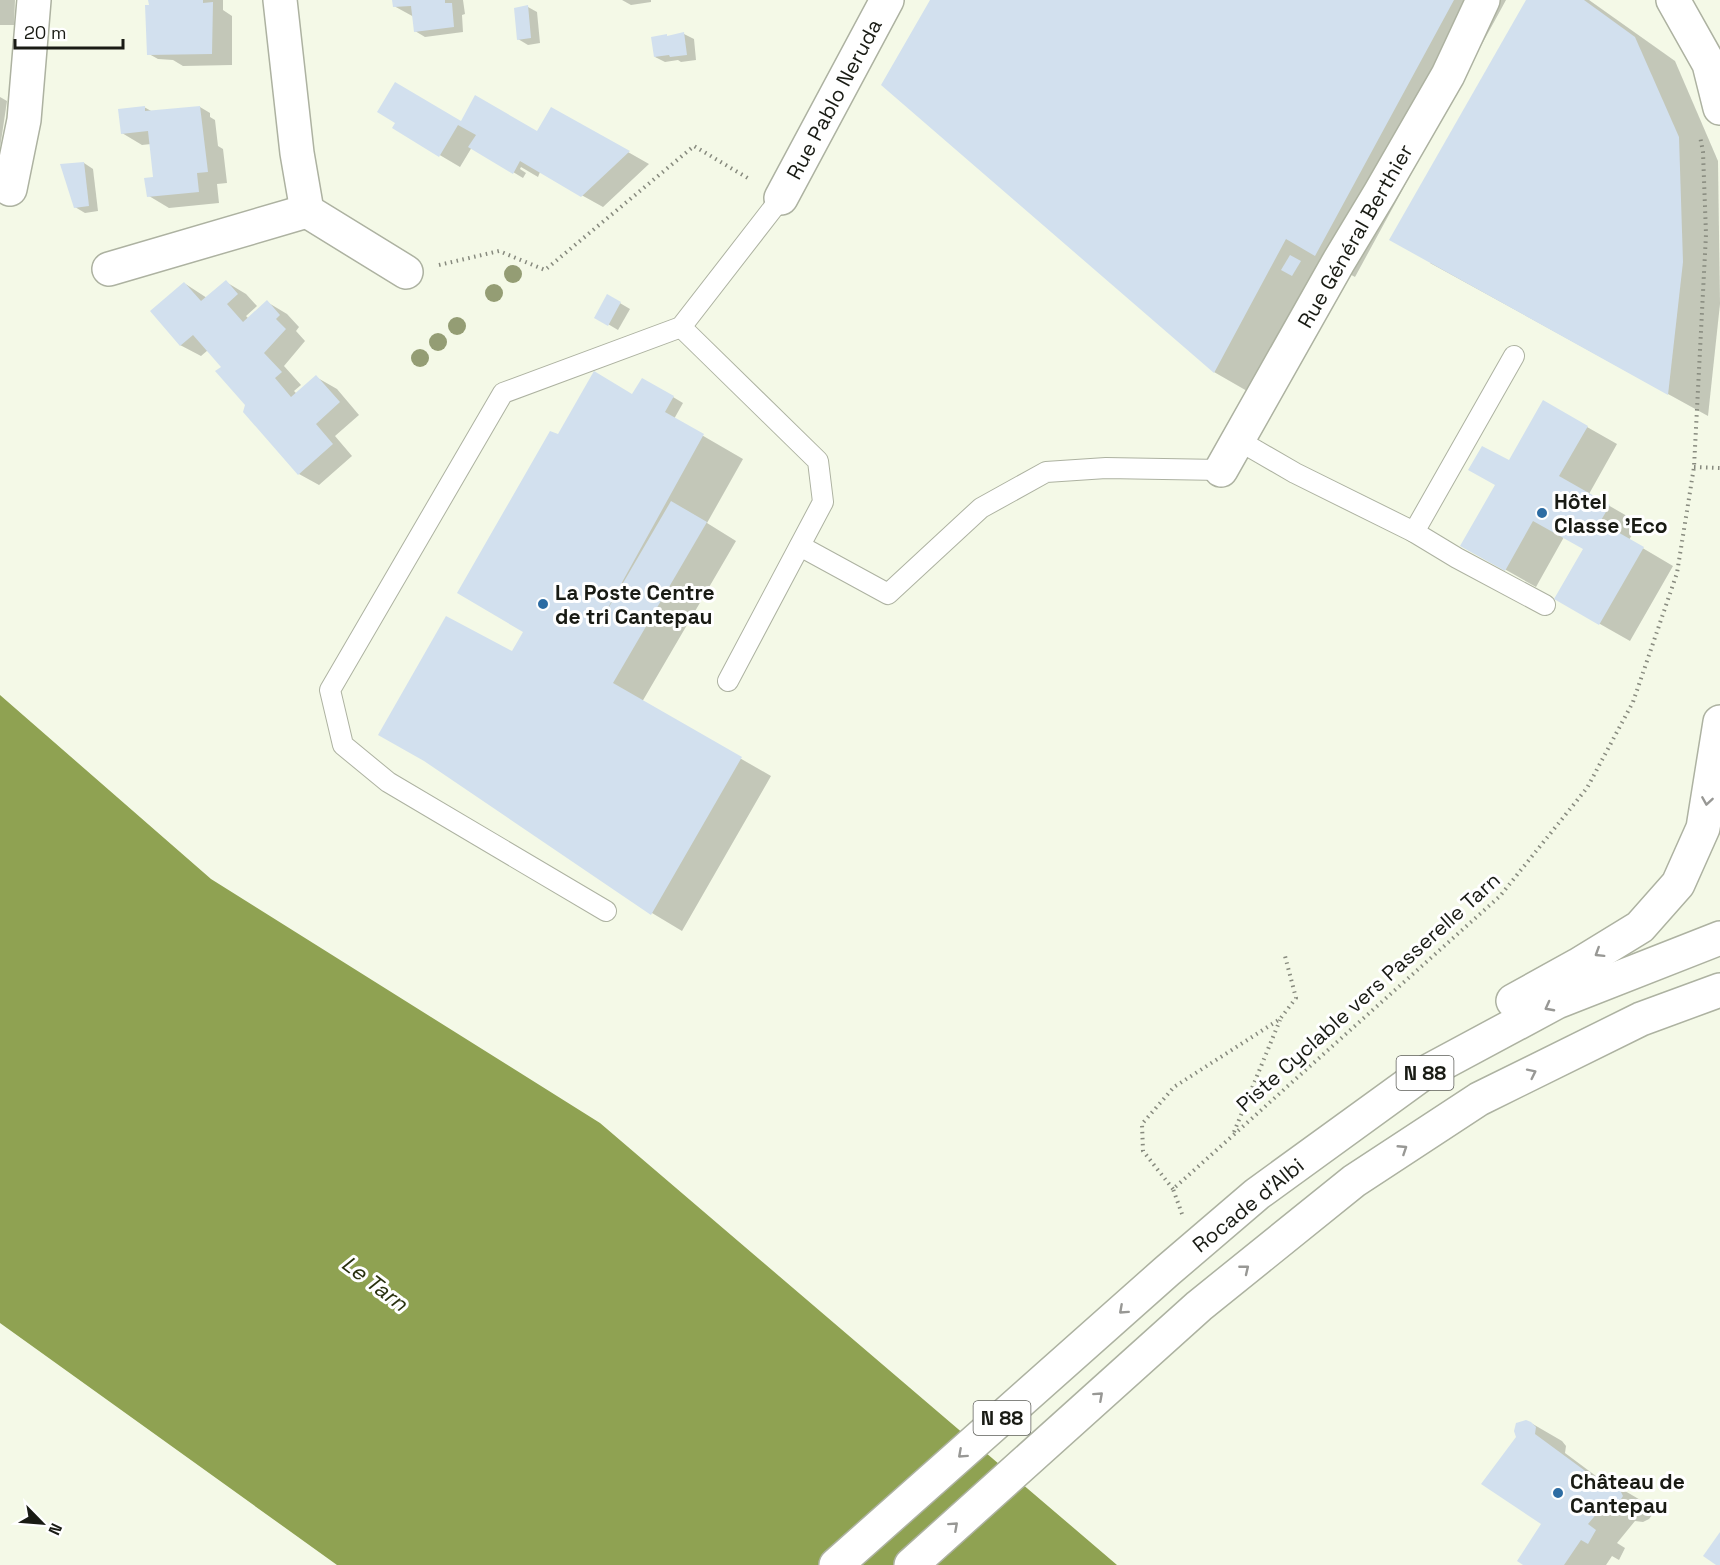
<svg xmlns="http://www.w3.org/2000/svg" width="1720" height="1565" font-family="'Space Grotesk',sans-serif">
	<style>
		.water { fill: #8fa252 }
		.shadow { fill: #0003 }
		.building { fill: #d2e0ee }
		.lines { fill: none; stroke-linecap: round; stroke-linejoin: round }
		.service-casing { stroke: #adb2a1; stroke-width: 22 }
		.minor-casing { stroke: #adb2a1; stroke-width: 36 }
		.trunk-casing { stroke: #adb2a1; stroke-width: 36 }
		.path { stroke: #878a7e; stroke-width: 4; stroke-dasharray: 1.5 4.5; stroke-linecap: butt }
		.service { stroke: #fff; stroke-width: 20 }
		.minor { stroke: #fff; stroke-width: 33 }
		.trunk { stroke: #fff; stroke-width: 33 }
		.tree { fill: #949d74 }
		.oneway { stroke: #989895 }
		.poi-dot { fill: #2c6ca3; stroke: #fff; stroke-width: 2 }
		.labels { text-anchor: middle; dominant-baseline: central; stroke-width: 6; stroke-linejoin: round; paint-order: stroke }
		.shield { fill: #fff; stroke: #5e5f5a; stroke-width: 1.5 }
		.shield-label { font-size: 20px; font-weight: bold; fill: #191b14 }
		.street-label { font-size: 21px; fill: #191b14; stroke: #fff }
		.poi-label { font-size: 21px; font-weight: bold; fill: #191b14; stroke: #fff; text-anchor: start }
		.water-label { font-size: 22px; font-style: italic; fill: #29310e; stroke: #fff }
	</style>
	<rect width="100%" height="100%" fill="#f4f9e7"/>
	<path class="water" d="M0,695l211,184 389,244 517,442h-780l-337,-242z"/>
	<g class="shadow">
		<path d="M0,0h15l-1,25h-14z"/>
		<path d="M150,0h73v10l9,6v49l-49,1 -10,-6 -15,-1 -9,-5z"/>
		<path d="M394,0h69l2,14 -3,1 1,17 -38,5 -10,-6 -1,-14 -20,-11z"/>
		<path d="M622,0h29v2l-20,3z"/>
		<path d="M932,0h574l-151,277 -29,-16 -72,134 -40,-23z"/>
		<path d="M1528,0h61l86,61 43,100 2,143 -12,112 -278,-153z"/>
		<path d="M528,7l9,5 3,31 -12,2 -10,-6z"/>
		<path d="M684,34l10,5 2,21 -15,2 -3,-2 -13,2 -10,-5 12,-21 2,1z"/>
		<path d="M0,97l7,4 -7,47z"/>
		<path d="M144,107l9,5 47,-5 10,6v4l5,3 3,26 5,3 4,34 -10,1 2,19 -50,5 -20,-12 5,-17 -3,-35 -9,1 -20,-12z"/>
		<path d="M570,119l79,45 -46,43 -63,-35 -2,5 -17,-10 -1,2 6,4 -3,5 -51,-31 -12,20 -66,-39 67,-5 77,10z"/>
		<path d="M84,163l9,6 5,42 -13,2 -10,-6z"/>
		<path d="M226,282l20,12 11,12 -11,10 3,3 18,-17 20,12 12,13 -3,4 9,10 -21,25 17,19 -7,6 3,3 19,-17 21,12 22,26 -24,21 17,20 -33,29 -20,-11 -53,-69 -23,-38 -15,-17 -7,6 -21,-11 4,-62 23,15z"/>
		<path d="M608,296l22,13 -12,21 -22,-13z"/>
		<path d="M633,395l40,2 10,6 -9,16 69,40 -36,64 29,18 -94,161 129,74 -89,155 -30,-18 -196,-132 56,-128 14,-21 33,-197z"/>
		<path d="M1543,402l74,42 -28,50 50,29 -10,17 44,26 -43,75 -74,-42 29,-51 -21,-11 -28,50 -74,-42z"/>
		<path d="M1531,1423l31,18 4,5 -1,7 43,32 5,-1 36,21 2,4 2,5 -4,5 -6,3 -8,-1 -18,22 8,5 -6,12 -7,-4 -6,9h-81l19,-41z"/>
	</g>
	<g class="building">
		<path d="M148,0h55v3l10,-1 -1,52 -65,1 -2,-50h4z"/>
		<path d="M392,0h53v3h7l2,24 -40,5 -3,-26 -18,1z"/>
		<path d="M930,0h524l-139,256 -29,-17 -72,134 -333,-288z"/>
		<path d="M1526,0h58l51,37 44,100 4,125 -15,133 -279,-155z"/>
		<path d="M528,5l3,33 -14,2 -3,-32z"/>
		<path d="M684,32l3,23 -17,2 -1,-2 -15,2 -3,-20 16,-3v2z"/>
		<path d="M395,82l66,39 14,-26 62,36 14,-24 79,44 -49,46 -61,-36 -7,13 -45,-27 8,-12 -18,-10 -19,32 -47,-29 3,-5 -18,-11z"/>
		<path d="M145,106v5l55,-5 8,66 -11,1 2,19 -52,5 -3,-19 9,-1 -5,-46 -27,3 -3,-25z"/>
		<path d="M84,162l5,44 -15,2 -14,-44z"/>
		<path d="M1290,255l11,6 -9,15 -11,-6z"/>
		<path d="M226,280l12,14 -11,10 16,18 24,-22 13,15 -4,4 10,10 -22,24 18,19 -7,6 16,19 25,-22 24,27 -24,22 17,20 -35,31 -55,-63 2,-7 -30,-34 6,-4 -28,-32 -13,11 -30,-35 34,-29 17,19z"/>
		<path d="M607,294l14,8 -13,24 -14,-8z"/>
		<path d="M594,371l38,23 10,-16 32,18 -9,16 39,22 -105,190 72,-123 36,21 -94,161 129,74 -91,158 -227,-154 -46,-26 68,-119 66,35 11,-19 -66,-39 93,-162 8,3z"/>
		<path d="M1543,400l45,26 -29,50 51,29 -10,17 44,25 -45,78 -45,-26 29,-50 -50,-28 -28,50 -45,-25 35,-61 -27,-15 14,-24 27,14z"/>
		<path d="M1526,1420l5,2 5,5 -1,7 68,50 10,-1 5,3 5,10 -4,6 -7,3h-8l-16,19 8,6 -8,14 -7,-4 -17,25h-41l-6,-4 24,-37 -60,-40 35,-47 -2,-6 2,-8z"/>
		<path d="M1720,1532v33h-4l-13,-9z"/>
	</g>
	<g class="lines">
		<g class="service-casing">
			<g id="service">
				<path d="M681,327l137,134 5,41 -95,179"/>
				<path d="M1238,440l57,33 119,59 100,-176"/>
				<path d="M1414,532l43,26 88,47"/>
				<path d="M800,546l88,48 93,-86 65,-36 60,-4 115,2"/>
				<path d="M606,911l-218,-129 -45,-37 -13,-55 173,-297 178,-66 100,-129"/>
			</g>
		</g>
		<g class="minor-casing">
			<g id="minor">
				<path d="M280,0l17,153 10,58 99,61"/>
				<path d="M10,189l14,-69 10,-120"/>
				<path d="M781,198l106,-198"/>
				<path d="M109,269l198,-58"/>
				<path d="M1221,470l118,-209 41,-68 68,-118 35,-75"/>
			</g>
		</g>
		<g class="trunk-casing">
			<g id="trunk">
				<path d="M1673,0l36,64 11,44"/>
				<path d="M1513,1001l65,-36 62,-38 38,-43 25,-56 17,-106"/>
				<path d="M836,1565l331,-294 90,-77 164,-119 136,-73 163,-64"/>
				<path d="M911,1565l288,-259 155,-125 125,-82 162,-80 79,-29"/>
			</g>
		</g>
		<g class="path">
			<path d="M439,265l60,-14 46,19 149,-124 57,34"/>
			<path d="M1694,467l26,1"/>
			<path d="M1234,1132l46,-112"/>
			<path d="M1173,1189l-30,-38 -1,-27 32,-37 106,-68 16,-21 -11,-42"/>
			<path d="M1182,1214l-9,-25 327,-293 87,-108 46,-86 44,-129 17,-106 12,-233 -3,-82 -3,-16"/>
		</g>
		<use href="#service" class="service"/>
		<use href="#minor" class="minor"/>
		<use href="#trunk" class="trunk"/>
	</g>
	<g class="tree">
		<circle cx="513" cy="274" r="9"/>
		<circle cx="494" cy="293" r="9"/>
		<circle cx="457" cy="326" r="9"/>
		<circle cx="438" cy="342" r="9"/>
		<circle cx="420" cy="358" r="9"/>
	</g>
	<defs><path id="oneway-chevron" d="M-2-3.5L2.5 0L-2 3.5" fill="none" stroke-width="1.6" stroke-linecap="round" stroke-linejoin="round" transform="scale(1.5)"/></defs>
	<g class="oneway">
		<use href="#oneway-chevron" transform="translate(1707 801) rotate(99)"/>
		<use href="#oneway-chevron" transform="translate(1599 953) rotate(148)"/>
		<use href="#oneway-chevron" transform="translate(1549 1007) rotate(152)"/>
		<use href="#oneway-chevron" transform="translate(1532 1073) rotate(-26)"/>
		<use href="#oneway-chevron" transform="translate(1403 1149) rotate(-33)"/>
		<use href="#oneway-chevron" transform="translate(1245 1269) rotate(-39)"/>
		<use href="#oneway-chevron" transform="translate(1123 1310) rotate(138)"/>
		<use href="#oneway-chevron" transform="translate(1099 1396) rotate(-42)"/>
		<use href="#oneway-chevron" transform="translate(962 1454) rotate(138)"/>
		<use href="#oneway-chevron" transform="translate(954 1526) rotate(-42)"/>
	</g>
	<g class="poi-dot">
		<circle cx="1542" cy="513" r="6"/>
		<circle cx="543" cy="604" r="6"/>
		<circle cx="1558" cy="1493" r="6"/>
	</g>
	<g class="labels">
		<g class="shield">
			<rect x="1396.5" y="1056" width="57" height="34" rx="4.5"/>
			<rect x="973.5" y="1401" width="57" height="34" rx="4.5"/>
		</g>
		<g class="shield-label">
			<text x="1425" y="1073">N 88</text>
			<text x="1002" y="1418">N 88</text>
		</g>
		<g class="street-label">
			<text transform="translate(834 99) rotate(-62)">Rue Pablo Neruda</text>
			<text transform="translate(1355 236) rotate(-60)">Rue Général Berthier</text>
			<text transform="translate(1368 992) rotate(-42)">Piste Cyclable vers Passerelle Tarn</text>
			<text transform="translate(1248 1205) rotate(-39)">Rocade d'Albi</text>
		</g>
		<g class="poi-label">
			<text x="1554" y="501">Hôtel<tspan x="1554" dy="24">Classe 'Eco</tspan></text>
			<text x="555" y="592">La Poste Centre<tspan x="555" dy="24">de tri Cantepau</tspan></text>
			<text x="1570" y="1481">Château de<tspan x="1570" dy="24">Cantepau</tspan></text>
		</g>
		<g class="water-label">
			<text transform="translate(375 1283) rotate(37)">Le Tarn</text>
		</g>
	</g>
	<g transform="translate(42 1523) rotate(115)" stroke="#ffffff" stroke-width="4.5" paint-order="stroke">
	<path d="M0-4.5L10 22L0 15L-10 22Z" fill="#191b14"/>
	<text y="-9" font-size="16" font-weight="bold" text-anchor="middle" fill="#191b14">N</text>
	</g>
	<path d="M15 39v9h108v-9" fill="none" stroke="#191b14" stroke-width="3"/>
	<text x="24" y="39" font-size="18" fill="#191b14" stroke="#ffffff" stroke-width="4.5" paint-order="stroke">20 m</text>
</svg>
